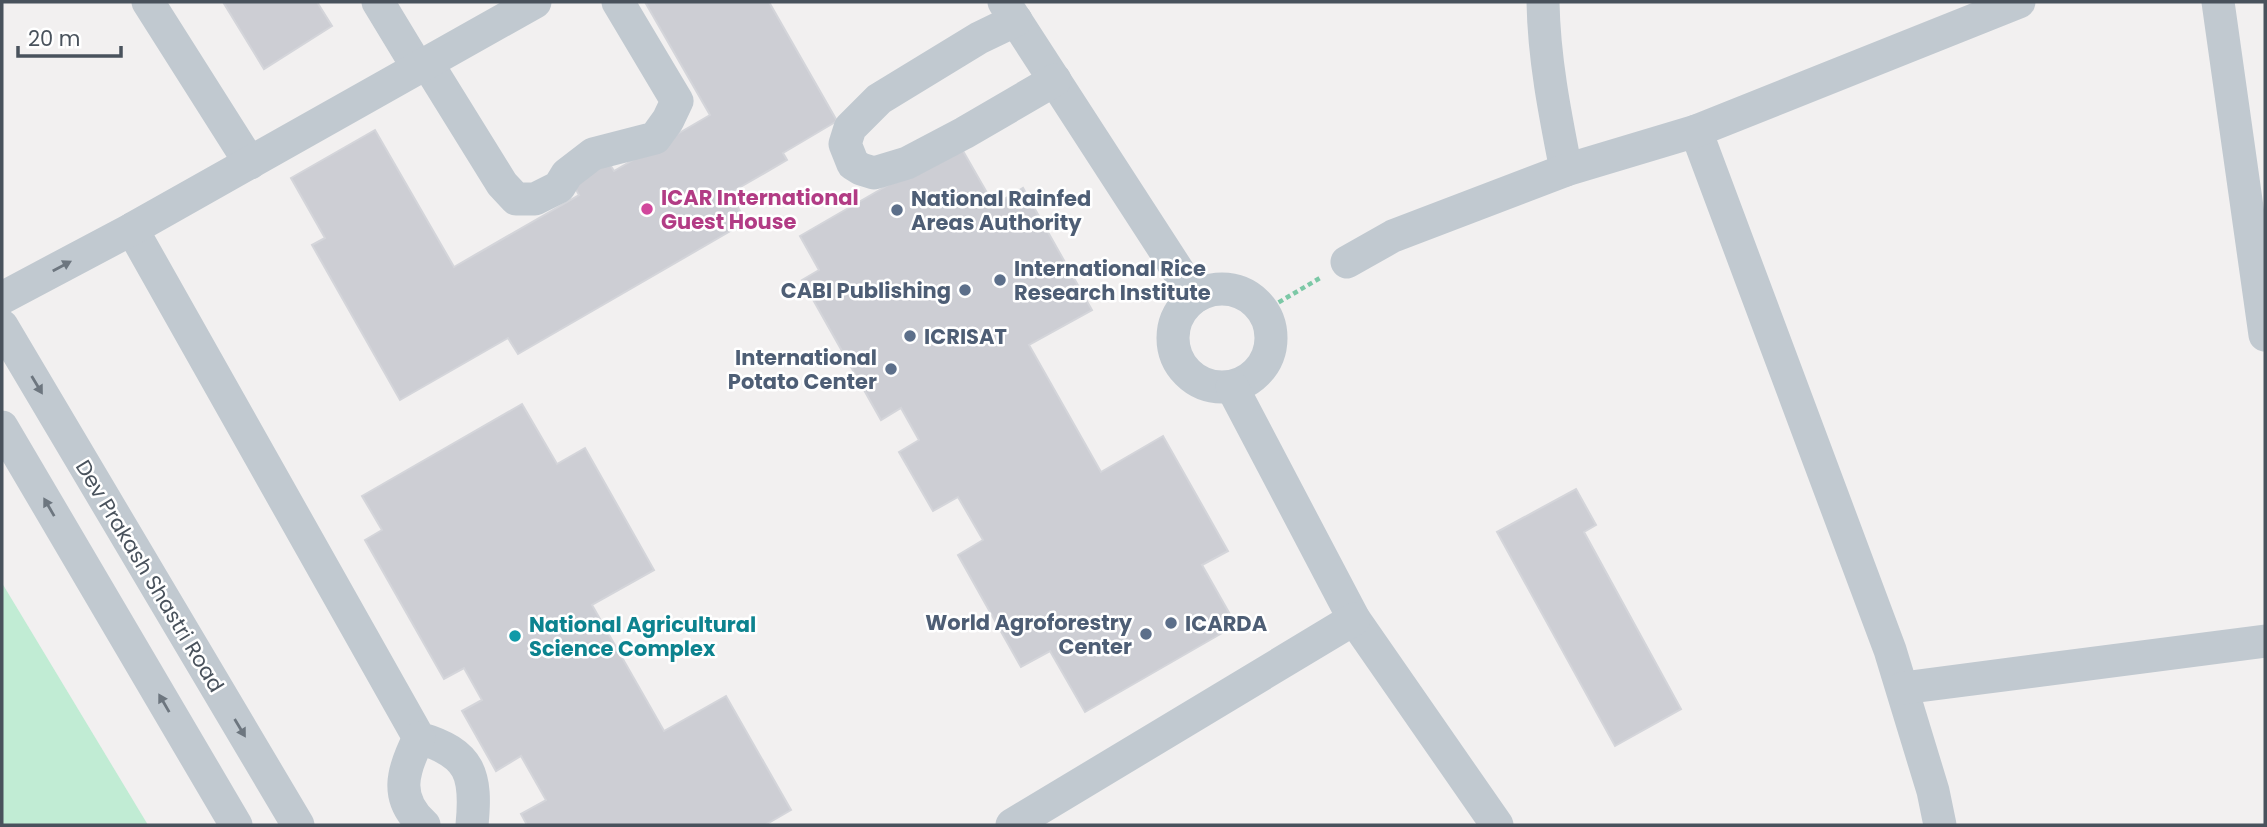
<svg xmlns="http://www.w3.org/2000/svg" width="2267" height="827" font-family="Poppins,sans-serif">
	<style>
		.green { fill: #c1ecd4 }
		.building { fill: #cdced4; stroke: #d4d5da; stroke-width: 2 }
		.lines { fill: none; stroke-linecap: round; stroke-linejoin: round }
		.path { stroke: #7cc8a6; stroke-width: 4.5; stroke-dasharray: 5 3.5; stroke-linecap: butt }
		.minor { stroke: #c1c9d0; stroke-width: 33 }
		.oneway { fill: #6d767f }
		.hotel-dot { fill: #d1479c; stroke: #fff; stroke-width: 2.5 }
		.service-dot { fill: #5c6f8a; stroke: #fff; stroke-width: 2.5 }
		.culture-dot { fill: #0f9aa8; stroke: #fff; stroke-width: 2.5 }
		.labels { text-anchor: middle; dominant-baseline: central; stroke-width: 5; stroke-linejoin: round; paint-order: stroke }
		.hotel-label { font-size: 21px; font-weight: bold; fill: #b23c85; stroke: #fff; text-anchor: start }
		.service-label { font-size: 21px; font-weight: bold; fill: #4e5e75; stroke: #fff; text-anchor: start }
		.street-label { font-size: 21px; fill: #49525c; stroke: #fff }
		.culture-label { font-size: 21px; font-weight: bold; fill: #0d838f; stroke: #fff; text-anchor: start }
	</style>
	<rect width="100%" height="100%" fill="#f2f0f0"/>
	<path class="green" d="M2,583l146,242h-146z"/>
	<g class="building">
		<path d="M223,2h94l15,24 -68,43z"/>
		<path d="M645,2h124l68,119 -54,32 4,7 -57,33 16,29 -228,132 -10,-16 -108,62 -88,-155 13,-7 -34,-60 84,-48 79,137 125,-72 -11,-20 36,-20 10,16 96,-56z"/>
		<path d="M959,144l35,61 29,-17 69,122 -63,35 72,127 62,-36 65,115 -26,14 34,60 -151,87 -35,-61 -29,16 -63,-112 25,-15 -25,-43 -25,14 -34,-59 20,-12 -18,-32 -20,12 -79,-140 17,-10 -19,-34z"/>
		<path d="M522,404l35,60 28,-16 69,122 -62,35 72,126 62,-35 65,114 -26,15h-238l-6,-11 25,-14 -25,-44 -25,15 -34,-60 20,-11 -18,-32 -20,11 -79,-139 17,-10 -20,-34z"/>
		<path d="M1576,489l20,36 -12,7 97,177 -66,37 -118,-214z"/>
	</g>
	<g class="lines">
		<path class="path" d="M1264,311l56,-33"/>
		<g class="minor">
			<path d="M148,2l102,161"/>
			<path d="M378,2l40,66"/>
			<path d="M1004,2l191,295"/>
			<path d="M1543,2c1,57 12,112 23,168"/>
			<path d="M2218,2l47,333"/>
			<path d="M1016,20l-37,18 -100,61 -29,29 -5,16 8,20 8,5 13,4 33,-10 57,-30 91,-53"/>
			<path d="M427,63l75,121 14,15h19l24,-12 8,-13 26,-20 62,-16 13,-18 9,-19 -59,-99"/>
			<path d="M1696,131l194,519 43,141 7,34"/>
			<path d="M132,229l287,509c52,15 58,37 53,87"/>
			<path d="M1347,262l46,-26 173,-66 130,-39 323,-129"/>
			<circle cx="1222" cy="338" r="49"/>
			<path d="M2,298l130,-69 403,-227"/>
			<path d="M2,326l296,499"/>
			<path d="M1232,387l122,232 143,206"/>
			<path d="M2,427l234,398"/>
			<path d="M1903,688l362,-47"/>
			<path d="M419,738c-17,33 -25,61 5,87"/>
			<path d="M1012,825l342,-206"/>
		</g>
	</g>
	<defs><path id="oneway-solid" d="M-6-.8H1V-3.2L6.5 0L1 3.2V.8H-6Z" transform="scale(1.75)"/></defs>
	<g class="oneway">
		<use href="#oneway-solid" transform="translate(62 266) rotate(-28)"/>
		<use href="#oneway-solid" transform="translate(37 385) rotate(59)"/>
		<use href="#oneway-solid" transform="translate(49 507) rotate(-120)"/>
		<use href="#oneway-solid" transform="translate(164 703) rotate(-120)"/>
		<use href="#oneway-solid" transform="translate(240 728) rotate(59)"/>
	</g>
	<circle class="hotel-dot" cx="647" cy="209" r="7"/>
	<g class="service-dot">
		<circle cx="897" cy="210" r="7"/>
		<circle cx="1000" cy="280" r="7"/>
		<circle cx="965" cy="290" r="7"/>
		<circle cx="910" cy="336" r="7"/>
		<circle cx="891" cy="369" r="7"/>
		<circle cx="1171" cy="623" r="7"/>
		<circle cx="1146" cy="634" r="7"/>
	</g>
	<circle class="culture-dot" cx="515" cy="636" r="7"/>
	<g class="labels">
		<g class="hotel-label">
			<text x="661" y="197">ICAR International<tspan x="661" dy="24">Guest House</tspan></text>
		</g>
		<g class="service-label">
			<text x="911" y="198">National Rainfed<tspan x="911" dy="24">Areas Authority</tspan></text>
			<text x="1014" y="268">International Rice<tspan x="1014" dy="24">Research Institute</tspan></text>
			<text x="951" y="290" text-anchor="end">CABI Publishing</text>
			<text x="924" y="336">ICRISAT</text>
			<text x="877" y="357" text-anchor="end">International<tspan x="877" dy="24">Potato Center</tspan></text>
			<text x="1132" y="622" text-anchor="end">World Agroforestry<tspan x="1132" dy="24">Center</tspan></text>
			<text x="1185" y="623">ICARDA</text>
		</g>
		<g class="street-label">
			<text transform="translate(150 576) rotate(59)">Dev Prakash Shastri Road</text>
		</g>
		<g class="culture-label">
			<text x="529" y="624">National Agricultural<tspan x="529" dy="24">Science Complex</tspan></text>
		</g>
	</g>
	<rect width="2267" height="827" fill="none" stroke="#49525c" stroke-width="7"/>
	<path d="M18 46v10h103v-10" fill="none" stroke="#49525c" stroke-width="3.5"/>
	<text x="28" y="46" font-size="21" fill="#49525c" stroke="#ffffff" stroke-width="5" paint-order="stroke">20 m</text>
</svg>
